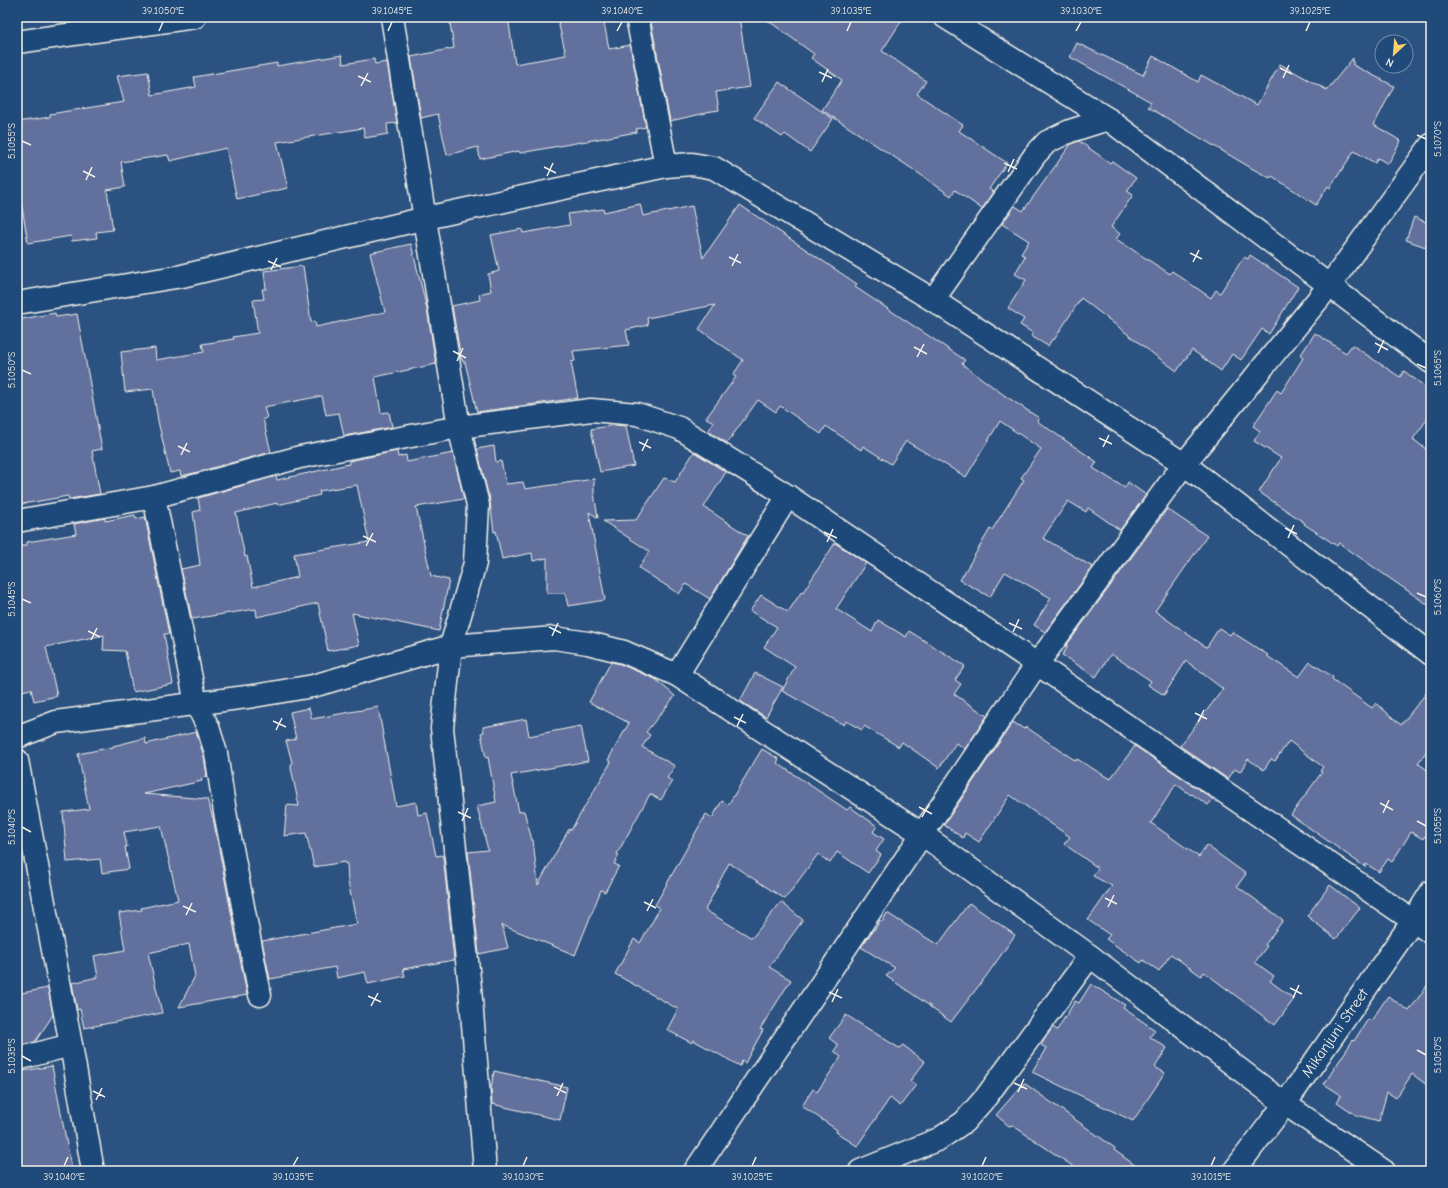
<svg xmlns="http://www.w3.org/2000/svg" width="1448" height="1188" font-family="'Comic Neue',sans-serif">
	<style>
		.building { fill: #62709e; stroke: #f4f1e8; fill-rule: evenodd }
		.lines { fill: none; stroke-linecap: round; stroke-linejoin: round }
		.minor-casing { stroke: #f4f1e8; stroke-width: 25 }
		.minor { stroke: #1f4a7a; stroke-width: 22 }
		.ticks { fill: none; stroke: #f4f1e8; stroke-width: 1.5 }
		.labels { text-anchor: middle; dominant-baseline: central; stroke-width: 3; stroke-linejoin: round; paint-order: stroke }
		.street-label { font-size: 15px; fill: #f4f1e8; stroke: #1f4a7a }
		.neatline { fill: none; stroke: #f4f1e8; stroke-width: 1.5 }
		.ticks-label { font-size: 10px; text-anchor: middle; fill: #f4f1e8 }
	</style>
	<rect width="100%" height="100%" fill="#2c5281"/>
	<filter id="ink" filterUnits="userSpaceOnUse"><feTurbulence type="fractalNoise" baseFrequency=".025" numOctaves="2"/><feDisplacementMap in="SourceGraphic" scale="8" xChannelSelector="R" yChannelSelector="G"/><feConvolveMatrix kernelMatrix="1 2 1 2 8 2 1 2 1" color-interpolation-filters="sRGB"/></filter>
	<g filter="url(#ink)">
		<g class="building">
			<path d="M449,17h59l7,47 51,-9 -9,-38h46l6,32 21,-4 16,82 -10,2 1,3 -117,21 -1,-2 -39,8 -2,-12 -31,8 -9,-41 -17,4 -10,-61 43,-9z"/>
			<path d="M650,17h89l11,70 -34,5 3,18 -13,2v1l-36,8z"/>
			<path d="M763,17h141l-22,34 44,30 -9,13 46,31 -4,6 48,32 -18,26 5,3 -12,17 -27,-19 -4,6 -40,-28 -89,-58 20,-30 -31,-22 3,-4z"/>
			<path d="M1077,43l66,32 10,-19 45,26 3,-7 56,30 23,-41 47,26 26,-32v7l41,21 -20,39 27,16 -13,23 -10,-6 -3,5 -21,-12 -24,37 -2,-2 -12,19 -44,-29 -2,2 -17,-9 -105,-62 3,-5 -81,-45z"/>
			<path d="M342,55l1,9 31,-5 1,5 12,-2 10,61 -10,1 1,10 -23,4 -2,-10 -86,14 11,46 -51,11 -11,-51 -56,13 -2,-6 -47,7 4,25 -18,3 6,40 -17,2 1,6 -25,3 -1,-5 -43,7 -11,-65v-56l33,-5v-3l18,-3 56,-9 -7,-26 31,-4 4,23 44,-8 -2,-10 83,-14v3z"/>
			<path d="M779,82l54,37 -23,33 -25,-18 -3,3 -28,-19z"/>
			<path d="M1079,141l31,22 2,-2 24,17 -9,13 6,4 -22,32 9,7 -4,5 54,35 2,-3 39,27 5,-8 4,3 24,-36 4,2 2,-4 48,32 -29,47 -7,-5 -21,31 -9,-6 -11,17 -29,-21 -15,21 -21,-15 -75,-58 -27,42 -2,-1 -4,7 -17,-10 2,-3 -13,-8 4,-6 -16,-11 18,-28 -11,-6 10,-18 -4,-2 8,-13 -27,-17 13,-18 8,5 48,-67z"/>
			<path d="M640,204l3,12 49,-10 11,52 37,-53 117,79 -2,3 110,73 -3,4 42,31 35,23 -2,3 60,41 -4,6 32,20 3,-6 18,13 -26,35 -32,-22 -2,4 -18,-11 -25,37 50,29 -48,65 -11,-7 17,-27 -46,-26 -15,25 -30,-17 30,-51 2,1 32,-50 -3,-2 20,-29 -41,-28 -34,56 -60,-36 -15,23 -28,-18 -2,4 -35,-24 -5,8 -41,-28 -4,6 -18,-12 -31,43 -19,-12 6,-9 -8,-4 30,-41 -3,-2 10,-15 -44,-31 16,-24 -68,13 1,7 -22,5 3,15 -56,6 2,10 -4,1 7,36 -101,14 -12,-50h-2l-1,-3h-1l-9,-53 28,-6 -1,-6 12,-3 -3,-17 11,-3 -8,-36 31,-6 1,4 47,-8 -2,-11 35,-5 1,3z"/>
			<path d="M1414,217l17,7v25l-25,-9z"/>
			<path d="M411,244l16,65 9,55 -61,13 6,36 8,-1 3,15 -48,9 -5,-23 -13,2 -4,-19 -58,11 3,11 -4,1 8,33 -77,21 -13,3 -1,-5 -10,2 -12,-52 -5,-32 -28,3 -4,-40 34,-4 1,12 48,-8 -2,-8 32,-5 -1,-2 25,-4 -5,-33 11,-1 -2,-10h4l-2,-18 39,-5 8,56 4,-1 1,6 69,-15 -15,-59z"/>
			<path d="M55,313l1,4 21,-3 25,135 -10,2 8,43 -31,5 -1,-3 -51,9v-185z"/>
			<path d="M1315,333l31,20 6,-8 48,32 4,-6 27,20v23l-18,25 18,14v154l-92,-64 -2,3 -33,-22 1,-1 -46,-31 22,-34 -27,-17 6,-10 -7,-5 24,-36 4,3 22,-35 -3,-2z"/>
			<path d="M615,425l11,1 8,40 -34,6 -9,-43z"/>
			<path d="M494,446l2,16 5,-1 5,23 17,-2 2,7 69,-10v14l4,25 -9,-6 16,88 -37,6 -3,-13h-18v-35l-14,3 -1,-8 -30,6 -6,-28 -2,1 -5,-38h-1l-11,-45z"/>
			<path d="M397,451l1,6 8,-2 1,7 46,-9 11,46 -48,8 15,69 18,4 -10,51 -87,-18 7,32 -31,6 -10,-48 -61,14 -1,-8 -64,10 -11,-50 19,-4 -7,-53 7,-2 -2,-12 78,-22 1,4 72,-16v-3zM357,485l12,57 -75,12 4,23 -45,10 -6,-31 -2,1 -9,-44 41,-10v2l43,-10 -1,-4z"/>
			<path d="M694,452l32,20 -22,35 44,29 -38,63 -24,-15 -7,10 -40,-26 10,-17 -46,-30 33,-1 28,-42 11,4z"/>
			<path d="M1167,509l40,27 -52,75 48,34 4,2 12,-19 11,7 2,-3 36,23 -1,1 32,21 11,-15 23,15 -1,2 40,29 4,-5 25,22 30,-38v58l-13,18 13,10v66l-6,-3 -2,3 -12,-7 -19,30 -4,-3 -9,13 -13,-8 -1,3 -74,-52 31,-43 -2,-1 3,-4 -34,-26 -14,20 -4,-2 -7,11 -16,-11 -8,13 -5,-3 -7,10 -48,-33 43,-57 -37,-28 -22,34 -16,-10 3,-4 -40,-27 -15,23 -34,-22 6,-8 -2,-1z"/>
			<path d="M135,515l1,4 9,-2 24,117h-5l9,50 -40,8 -8,-41 -22,-1 1,-15 -58,12 11,49 -23,5 -3,-12 -14,3v-145l10,-2v-3l49,-8 -2,-10 31,-6v3z"/>
			<path d="M835,543l31,20 -30,46 36,23 6,-12 28,17 3,-6 56,35 -10,14 6,4 -7,10 33,22 -22,33 -9,-6 -17,25 -37,-26 -3,5 -35,-21 -2,4 -16,-9 -2,4 -62,-34 13,-24 -31,-20 13,-20 -27,-16 11,-16 27,17 14,-21 1,1z"/>
			<path d="M611,662l9,2 35,15 20,17 -29,36 4,3 -8,12 33,19 -8,12 5,3 -11,19 -11,-6 -33,60 2,1 -5,9 5,2 -14,26 -4,-2 -26,65 -73,-30 6,23 -29,6 -11,-102 20,-2 -11,-44 19,-4 -8,-45 -2,1 -5,-25 3,-1 -1,-5 43,-8 3,17 52,-10 7,35 -77,14 8,37 5,-1 8,29h1l5,45 31,-56 2,1 40,-68 -3,-2 21,-37 -40,-21z"/>
			<path d="M755,673l28,14 -17,30 -26,-16z"/>
			<path d="M378,707l18,99 20,-4 2,13 9,-2 9,43 7,-1 11,105 -51,9 2,7 -37,8 -3,-12 -28,6 -2,-11 -65,12 -8,-38 95,-17 -9,-42 -1,-19 -2,1v-2l-31,5 -8,-34 -22,3 3,-31 12,1 -8,-38 1,-6 -6,-21 10,-2 -6,-27 19,-4 3,11z"/>
			<path d="M1013,722l11,7 2,-2 50,34 1,-2 33,20 25,-33 78,53 -5,6 -16,-11 -1,1 -15,-11 -25,39 48,34 7,-12 40,29 -9,12 46,34 -18,25 2,1 -12,16 19,14 -4,5 24,18 -19,26 -71,-53 -3,4 -30,-22 -12,17 -16,-11 -2,3 -35,-24 4,-4 -22,-15 24,-34 -19,-10 5,-8 -34,-24 6,-7 -60,-42 -31,47 -14,-9 -2,5 -19,-13z"/>
			<path d="M196,732l8,24 3,20 -6,2 1,3 -58,13 63,5 6,19 34,177 -68,12 16,-31 -6,-32 -41,9 14,60 -78,15 -4,-19 -3,1 -5,-27 26,-6 -4,-21 31,-6 -6,-37 23,-3 -1,-2 37,-8 -17,-74 -37,6 3,15h-2l4,22 -27,4 -2,-14 -33,3 -4,-50 26,-3 -11,-55 35,-7v-1l32,-8 1,6z"/>
			<path d="M762,749l17,10 -2,4 70,47 3,-3 27,19 -4,6 11,7 -8,12 5,4 -13,18 -31,-21 -7,11 -12,-9 -33,45 -56,-36 -24,47 47,28 29,-36 22,18 -34,47 22,13 -31,49 3,1 -18,33 -3,-2 -2,5 -47,-26 -1,3 -25,-13 11,-21 -63,-35 19,-35 6,4 20,-35 -5,-3 51,-91 6,4 10,-17 6,4z"/>
			<path d="M1330,885l30,23 -24,31 -29,-23z"/>
			<path d="M969,903l46,32 -28,40 -36,47 -21,-15v-1l-44,-30 9,-8 -34,-21 13,-18h1l5,-9 2,2 5,-9 51,32z"/>
			<path d="M1431,980v108l-19,-14 -16,24 -9,-6 -8,29 -23,-6 -19,-13 4,-7 -17,-11 29,-44 1,1 14,-22 3,2 17,-25 21,15z"/>
			<path d="M1091,984l34,21 -2,3 32,22 -5,7 17,11 -12,19 10,6 -32,48 -101,-49 14,-24 -5,-3 7,-11 5,-7 4,3 18,-29 4,2z"/>
			<path d="M48,988l5,27 -18,27 -18,4v-52z"/>
			<path d="M846,1015l53,33 4,-3 22,17 -15,19 6,4 -16,21 -10,-8 -33,48 -21,-14 1,-2 -35,-24 11,-17 4,3 24,-35 -7,-6 4,-6 -9,-7z"/>
			<path d="M52,1066l20,105h-55v-99z"/>
			<path d="M494,1071l73,16 -7,33 -68,-16 -1,-16z"/>
			<path d="M1024,1083l91,65 -1,2 29,21h-63l-68,-46 -3,1 -13,-11z"/>
		</g>
		<g class="lines">
			<g class="minor-casing">
				<g id="minor">
					<path d="M392,17l67,410 19,78 -3,58 -24,83 -9,82 28,260 15,183"/>
					<path d="M637,17l29,149"/>
					<path d="M945,17l163,102 323,243"/>
					<path d="M17,42l178,-25"/>
					<path d="M933,300l102,-145 12,-13 23,-11 38,-12"/>
					<path d="M17,303l165,-27 244,-58 240,-52 26,-2 22,4 219,132 251,164 247,190"/>
					<path d="M154,497l42,206 12,24 8,26 9,59 35,183"/>
					<path d="M17,521l137,-24 146,-40 159,-30 132,-17 46,4 42,14 109,68 249,168 394,269"/>
					<path d="M677,675l111,-179"/>
					<path d="M17,737l39,-15 198,-26 59,-10 138,-40 103,-8 34,5 36,9 53,23 245,159 168,122 195,148 99,67"/>
					<path d="M17,760l54,285 22,126"/>
					<path d="M17,1059l54,-14"/>
					<path d="M695,1171l342,-507 147,-200 145,-178 102,-141"/>
					<path d="M860,1171l79,-32 25,-17 22,-25 104,-141"/>
					<path id="s1" d="M1234,1171l51,-67 128,-183 18,-29"/>
				</g>
			</g>
			<use href="#minor" class="minor"/>
		</g>
	</g>
	<path class="ticks" d="M159,31l4,-9M388,31l4,-9M617,31l5,-9M847,31l4,-9M1076,31l5,-9M1306,31l4,-9M1280,68l12,6M819,72l13,6M358,76l13,6M1283,78l6,-13M822,82l6,-13M361,86l7,-13M1417,135l9,4M22,141l9,4M1004,163l13,6M544,167l12,6M83,171l12,6M1008,172l6,-13M547,176l6,-13M86,180l6,-13M1190,253l12,6M729,257l12,6M268,261l13,6M1193,262l6,-12M732,266l6,-12M271,270l6,-12M1375,343l13,7M914,347l13,7M453,351l13,7M1378,353l6,-13M917,357l7,-13M457,361l6,-13M1417,364l9,4M22,370l9,4M1099,438l13,6M639,442l12,6M178,446l12,6M1103,447l6,-12M642,451l6,-12M181,455l6,-12M1285,528l12,6M824,532l13,6M363,536l13,6M1288,538l6,-13M827,542l6,-13M366,546l7,-13M1417,593l9,4M22,599l9,4M1009,623l13,6M549,627l12,6M88,631l12,6M1013,632l6,-13M552,636l6,-13M91,640l6,-12M1195,713l12,6M734,717l12,6M273,721l13,6M1198,722l6,-12M737,726l6,-12M276,730l6,-12M1380,803l13,7M919,807l13,7M458,812l13,6M1383,813l6,-13M922,817l7,-13M462,821l6,-13M1417,821l9,5M22,827l9,5M1105,898l12,6M644,902l12,6M183,906l13,6M1108,907l6,-12M647,911l6,-12M186,915l6,-12M1290,988l12,6M829,992l13,6M368,996l13,6M1293,998l6,-13M832,1002l6,-13M371,1006l7,-13M1417,1050l9,5M22,1056l9,5M1014,1083l13,6M554,1087l12,6M93,1091l12,6M1018,1092l6,-13M557,1096l6,-13M96,1100l6,-12M64,1166l4,-9M293,1166l5,-9M523,1166l4,-9M752,1166l4,-9M982,1166l4,-9M1211,1166l4,-9"/>
	<g class="labels">
		<g class="street-label">
			<text stroke="none"><textPath href="#s1" startOffset="171">Mikanjuni Street</textPath></text>
		</g>
	</g>
	<rect width="1448" height="1188" fill="none" stroke="#1f4a7a" stroke-width="44"/>
	<g transform="translate(1394 54) rotate(206)"><circle r="19" fill="#1f4a7a" stroke="#748da6"/>
	<path d="M0-3L7 15L0 10L-7 15Z" fill="#ffd166"/>
	<text y="-6" font-size="11" font-weight="bold" text-anchor="middle" fill="#f4f1e8">N</text>
	</g>
	<rect x="22" y="22" width="1404" height="1144" class="neatline"/>
	<g class="ticks-label">
		<text x="163" y="14">39.1050°E</text>
		<text x="392" y="14">39.1045°E</text>
		<text x="622" y="14">39.1040°E</text>
		<text x="851" y="14">39.1035°E</text>
		<text x="1081" y="14">39.1030°E</text>
		<text x="1310" y="14">39.1025°E</text>
		<text transform="translate(1437 139) rotate(-90)" y="4">5.1070°S</text>
		<text transform="translate(11 141) rotate(-90)" y="4">5.1055°S</text>
		<text transform="translate(1437 368) rotate(-90)" y="4">5.1065°S</text>
		<text transform="translate(11 370) rotate(-90)" y="4">5.1050°S</text>
		<text transform="translate(1437 597) rotate(-90)" y="4">5.1060°S</text>
		<text transform="translate(11 599) rotate(-90)" y="4">5.1045°S</text>
		<text transform="translate(1437 826) rotate(-90)" y="4">5.1055°S</text>
		<text transform="translate(11 827) rotate(-90)" y="4">5.1040°S</text>
		<text transform="translate(1437 1055) rotate(-90)" y="4">5.1050°S</text>
		<text transform="translate(11 1056) rotate(-90)" y="4">5.1035°S</text>
		<text x="64" y="1180">39.1040°E</text>
		<text x="293" y="1180">39.1035°E</text>
		<text x="523" y="1180">39.1030°E</text>
		<text x="752" y="1180">39.1025°E</text>
		<text x="982" y="1180">39.1020°E</text>
		<text x="1211" y="1180">39.1015°E</text>
	</g>
</svg>
